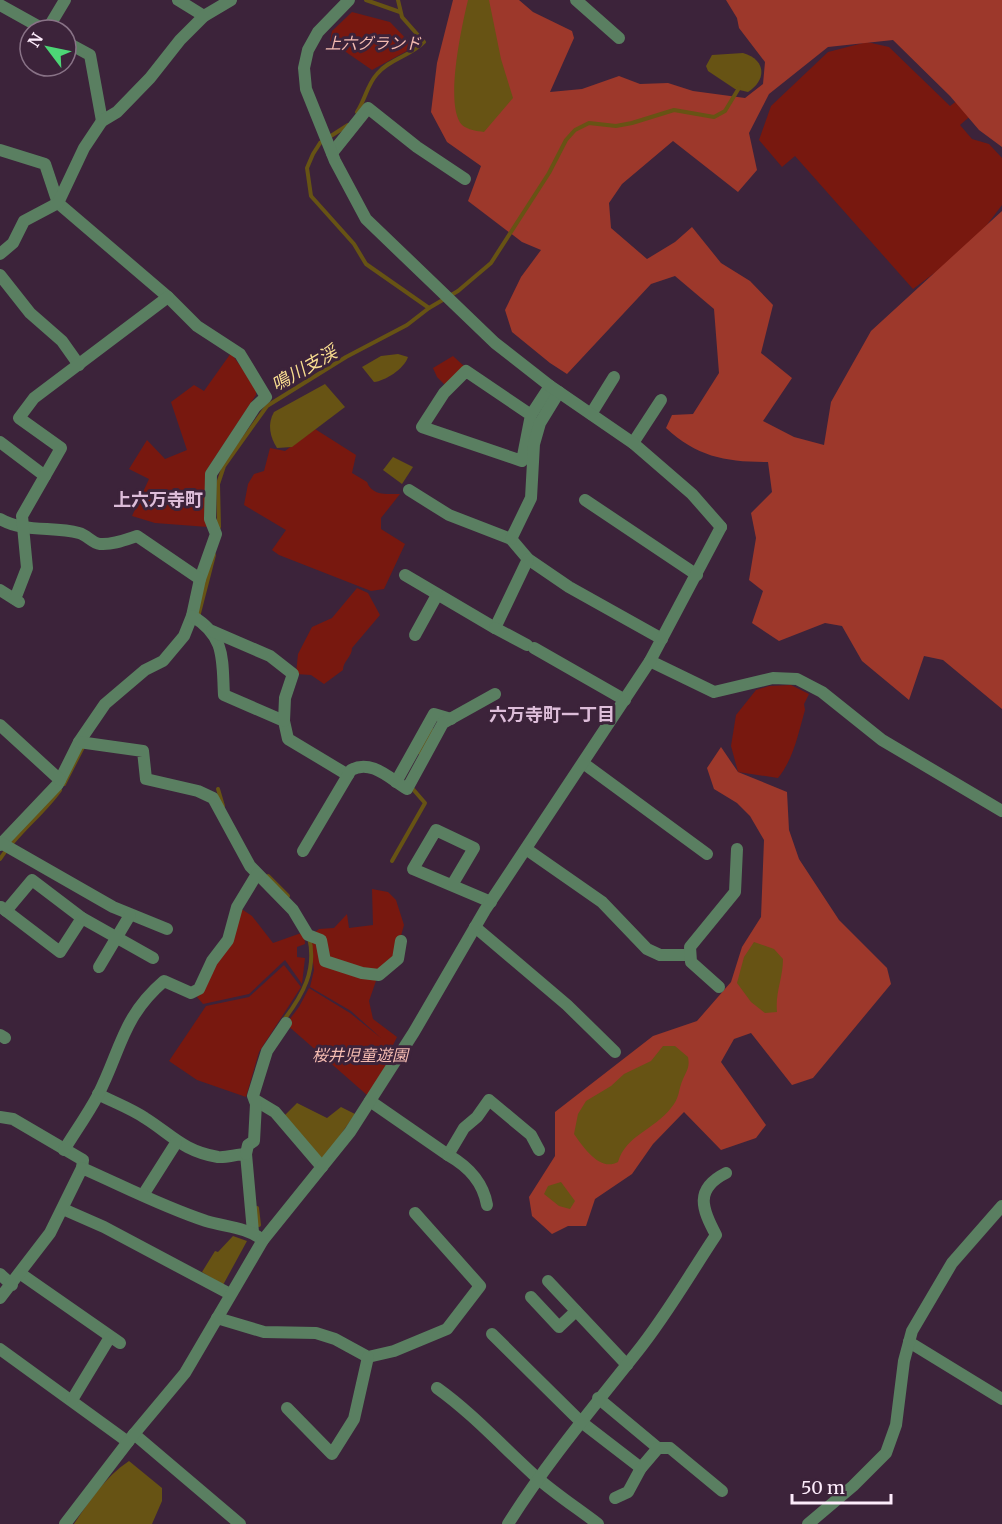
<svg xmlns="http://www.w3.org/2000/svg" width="1002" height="1524" font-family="Merriweather,'Noto Sans JP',serif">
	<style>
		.green { fill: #78180f }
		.forest { fill: #9d382b }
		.water { fill: #675314 }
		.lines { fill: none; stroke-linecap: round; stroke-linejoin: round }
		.stream { stroke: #675314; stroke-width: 4 }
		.minor { stroke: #5a7f61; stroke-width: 12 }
		.tertiary { stroke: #5a7f61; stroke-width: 12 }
		.labels { text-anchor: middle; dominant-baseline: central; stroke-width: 6; stroke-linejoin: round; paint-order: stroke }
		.park-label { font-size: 16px; font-style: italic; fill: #f4bbb1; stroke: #3c233a }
		.water-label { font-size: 18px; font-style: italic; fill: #f9dd90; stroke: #3c233a }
		.neighbourhood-label { font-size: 18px; font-weight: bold; fill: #ddbdd9; stroke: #3c233a }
	</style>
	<rect width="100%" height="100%" fill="#3c233a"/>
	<g class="green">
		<path d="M352,12l38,10 24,25 -42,23 -42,-29 2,-10z"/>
		<path d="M867,42l22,5 61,59 12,-9 13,15 -15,13 12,14 17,5 13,14v47l-31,41 -58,43 -118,-133 -13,11 -23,-27 12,-34 57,-54z"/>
		<path d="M231,353l25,35v7l-48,73v59l-53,-4 -23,-7 17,-37 -20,-10 18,-29 18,19 22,-9 -16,-48 23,-17 10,6z"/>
		<path d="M453,356l12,11 -20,18 -8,-8 -4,-9z"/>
		<path d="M315,429l41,26 -4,18 15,9c5,14 20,12 33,12l-19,24v11l24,15 -21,45 -13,2 -92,-36 -7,-5 14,-20 -42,-25 4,-21 6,-10 10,-3 6,-23 15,3z"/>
		<path d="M357,588l11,5 12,22 -28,33c0,9 -9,13 -9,22l-19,14 -13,-9 -15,-1 2,-20 14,-27 20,-9z"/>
		<path d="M791,685l18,9 -5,10 1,6c-7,24 -11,48 -27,68l-40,-6 -7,-26 5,-31 20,-25 13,-4z"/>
		<path d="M372,889l16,3 8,8 8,25 -9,32 -18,15 -50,-14 -13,-25 5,-4 15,-1 13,-14 2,14 24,-3z"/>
		<path d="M240,908l12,8 21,27 31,-11 1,12 -8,3v10l8,1 -3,26 -17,-24 -36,34 -46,10 -6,-7z"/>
		<path d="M310,938l8,3 4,22 55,15 -8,23 4,18 24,18 -5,10 4,4 -29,44 -81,-71 13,-17 10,-19 41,25 31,25 -30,-27 -41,-24 4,-17z"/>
		<path d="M284,965l17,22 -42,65 -13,45 -49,-17 -28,-19 37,-55 43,-9z"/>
	</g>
	<g class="forest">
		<path d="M453,0h66l14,12 39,19 2,7 -24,54 32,-3 37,-13 21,8 28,-1 25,8 52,7 18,-14 2,-22 -26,-34 -2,-10 -11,-18h276v147l-23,-17 -29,-34 -57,-56 -65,7 -59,47 -20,39 8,37 -19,22 -65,-51 -51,43 -13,19 2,25 36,31 28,-17 17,-15 29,36 29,18 23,24 -12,48 31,25 -29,43 31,16 30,8 7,-43 40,-71 131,-120v498l-59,-49 -19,-4 -15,44 -47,-39 -20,-35 -17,-3 -46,18 -27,-18 11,-32 -14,-11 7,-42 -5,-25 21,-21 -4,-30c-42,0 -71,-5 -102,-34l6,-13 21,-1 26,-41 -5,-64 -39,-33 -24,8 -84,90 -17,-11 -38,-31 -7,-22 16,-33 20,-27 -19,-8 -54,-41 13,-35 -34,-24 -16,-30 6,-49z"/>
		<path d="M721,747l17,25 49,20 2,38 10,29 40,61 48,48 4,16 -78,94 -21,7 -41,-52 -17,6 -13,23 45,63 -10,13 -35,12 -37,-38 -31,32 -21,30 -37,25 -9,27h-18l-16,8 -20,-18 -3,-19 26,-41v-44l98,-76 44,-15 34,-39 11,-35 19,-30 3,-77 -14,-24 -13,-13 -23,-14 -7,-21z"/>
	</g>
	<g class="water">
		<path d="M468,0h21l12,59 12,39 -29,34c-7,-1 -16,-2 -22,-7 -18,-19 0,-100 6,-125z"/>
		<path d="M743,53c22,6 25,26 5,39l-13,-3 -27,-18 -2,-5 6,-11z"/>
		<path d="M398,354l10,3c-4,12 -23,24 -34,25l-12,-15 19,-11z"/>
		<path d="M325,384l20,23 -53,40 -15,1c-7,-11 -10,-24 -3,-36z"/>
		<path d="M393,457l20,10 -11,17 -19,-14z"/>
		<path d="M754,942l20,7 9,10c0,19 -8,34 -6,53l-12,1 -14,-11 -14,-19 7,-26z"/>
		<path d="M663,1046h12l13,11c2,10 -1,13 -5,22 -5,11 -3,19 -12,29 -17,22 -45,27 -53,54 -18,10 -34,-14 -44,-28l4,-20 8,-13 25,-15 13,-12 27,-13z"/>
		<path d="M297,1103l30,15 14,-11 14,7 -32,46 -39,-44z"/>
		<path d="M561,1182l14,19 -5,8 -11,-3 -15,-12 4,-8z"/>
		<path d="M233,1236l14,5 -24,44 -21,-13 13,-21 3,1z"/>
		<path d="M129,1461l33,27v13l-10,23h-78c16,-24 31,-47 55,-63z"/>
	</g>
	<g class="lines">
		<g class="stream">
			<path d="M366,0l34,12"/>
			<path d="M357,112c8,-12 10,-27 20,-38 12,-15 34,-18 47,-32l-22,-25 -4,-17"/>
			<path d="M429,308l29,-17 33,-28 58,-90 17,-33 9,-10 14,-7 27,3 16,-3 42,-13 40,7 11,-6 14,-23"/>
			<path d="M219,527l-1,-43 6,-18 43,-60 79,-49 61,-32 22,-17 -63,-44 -12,-20 -43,-48 -4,-28 6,-14 7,-11 28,-18"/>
			<path d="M198,617l16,-62"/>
			<path d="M420,753l12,-23"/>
			<path d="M64,784l20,-39"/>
			<path d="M218,789l5,17"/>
			<path d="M0,859c17,-26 42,-44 60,-69"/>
			<path d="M392,861l33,-58 -13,-15"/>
			<path d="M268,876l20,20"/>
			<path d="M283,1021c20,-26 34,-51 26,-84"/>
			<path d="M257,1208l2,17"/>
		</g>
		<g class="minor">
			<path d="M178,0l26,16"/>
			<path d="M576,0l43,38"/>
			<path d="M0,5l45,25"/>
			<path d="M47,30l18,-30"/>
			<path d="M66,42l24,13 12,66"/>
			<path d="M0,150l45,14 13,39 110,94 29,29 43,28 26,43 -11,10 -44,67 -1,45 6,15 -16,45 -8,37 -8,20 -21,25 -18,9 -40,34 -26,38 -21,42 -58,61"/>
			<path d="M332,153l36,-45 49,39 48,32"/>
			<path d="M0,254l13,-11 11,-22 34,-18 26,-55 18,-27 15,-9 33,-34 30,-38 24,-24 27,-16"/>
			<path d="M0,275l30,38 32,28 17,24"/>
			<path d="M591,414l23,-37"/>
			<path d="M531,415l-65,-44 -22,22 -22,34 100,34 9,-46 19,-29"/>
			<path d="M0,442l45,34"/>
			<path d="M633,443l28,-43"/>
			<path d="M409,490l40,25 62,24 17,20 41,28 93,52"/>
			<path d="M585,500l112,75"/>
			<path d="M0,519c24,14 53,7 79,14 8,2 13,10 21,11 13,1 25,-4 37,-8l63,43"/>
			<path d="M511,539l20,-41 3,-54 6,-21 19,-31"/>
			<path d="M405,575l90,53 33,-69"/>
			<path d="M0,590l19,12"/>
			<path d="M15,599l12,-31 -5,-52 39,-68 -42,-30 15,-20 134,-101"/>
			<path d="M192,616c34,20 30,44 32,79l60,26 4,18 60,36"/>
			<path d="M495,628l32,17"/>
			<path d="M212,631l58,25 23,18 -8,24 -1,23"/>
			<path d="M415,635l22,-40"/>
			<path d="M534,648l91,52"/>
			<path d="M650,661l64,31 59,-14 24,1 25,13 60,48 120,71"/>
			<path d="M0,725l60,55"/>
			<path d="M79,742l64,9 3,28 52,12 15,7 37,68 43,44 15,25 13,5 4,21 37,12 17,2 19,-16 3,-18"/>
			<path d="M583,763l124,91"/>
			<path d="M396,782l38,-68 17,5"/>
			<path d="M1,843l112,64 54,22"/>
			<path d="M526,849l76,53 45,47 13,6h30"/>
			<path d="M303,851l48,-81c20,-11 38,8 56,19l36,-66 52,-29"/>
			<path d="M452,885l22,-37 -38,-18 -23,39 78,33"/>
			<path d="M1,907l59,45 22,-34"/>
			<path d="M6,911l26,-31 50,38 71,40"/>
			<path d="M475,927l92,78 48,47"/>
			<path d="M99,967l31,-52"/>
			<path d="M719,987l-28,-25 -1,-15 45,-55 2,-43"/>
			<path d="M0,1035l5,3"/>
			<path d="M98,1094c15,8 32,14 47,24 27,17 38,33 73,39 8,1 19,-3 28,-3l7,78"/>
			<path d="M255,1100l20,12 47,55"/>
			<path d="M370,1101l78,54 16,-27 13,-11 12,-17 42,35 8,15"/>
			<path d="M0,1117l13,2 70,41 -1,8"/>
			<path d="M64,1150c11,-18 24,-36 34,-55 23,-45 24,-78 66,-114l27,12 8,-4 13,-28 16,-21 9,-33 20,-33"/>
			<path d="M246,1154l2,-9 6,-4 2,-37 -3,-8 14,-45 19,-28"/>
			<path d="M448,1155c21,12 35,27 39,50"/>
			<path d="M143,1195l33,-52"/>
			<path d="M63,1209l41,18 126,67"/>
			<path d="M0,1274l12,11"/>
			<path d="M21,1274l99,69"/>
			<path d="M548,1281l79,84"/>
			<path d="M531,1297l28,30 17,-16"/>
			<path d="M0,1298l50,-65 32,-65c41,18 81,39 124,53 20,6 40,6 57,19"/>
			<path d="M217,1318l47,14 52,1 19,6 33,18 26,-6 53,-22 33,-43 -65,-73"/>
			<path d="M492,1334l88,87 61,47"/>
			<path d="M909,1342l93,57"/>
			<path d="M0,1349l128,93"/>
			<path d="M437,1388c35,25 65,58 98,88 19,17 42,32 63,48"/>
			<path d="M598,1398l60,50"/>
			<path d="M72,1400l38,-63"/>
			<path d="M287,1408l45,46 22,-35 14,-62"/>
			<path d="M134,1434l106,90"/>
			<path d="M615,1498l13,-6 13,-24 17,-20h12l52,43"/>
			<path d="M65,1524l69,-90 51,-61 78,-133 87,-108 64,-100 71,-122 165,-249 71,-134"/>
			<path d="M508,1524c39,-62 84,-115 129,-172 29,-36 53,-78 79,-117 -14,-26 -22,-46 10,-62"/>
			<path d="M808,1524l45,-38 33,-33 10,-28 8,-64 8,-30 40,-68 50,-57"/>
		</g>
		<path class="tertiary" d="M349,0l-31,32 -10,18 -4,18 2,21 29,72 31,58 129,124 55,43 83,57 59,51 29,33"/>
	</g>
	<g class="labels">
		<g class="park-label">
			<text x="373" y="43">上六グランド</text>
			<text x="360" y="1055">桜井児童遊園</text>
		</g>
		<g class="water-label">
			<text transform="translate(304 368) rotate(-30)">鳴川支渓</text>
		</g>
		<g class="neighbourhood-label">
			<text x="158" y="499">上六万寺町</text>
			<text x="552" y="714">六万寺町一丁目</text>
		</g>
	</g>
	<g transform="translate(48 48) rotate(302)"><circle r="28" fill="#3c233a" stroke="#897387" stroke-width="1.5"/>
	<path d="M0-4.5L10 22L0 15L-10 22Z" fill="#4dd676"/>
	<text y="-9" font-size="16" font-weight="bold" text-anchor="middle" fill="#fdecfb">N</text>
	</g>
	<path d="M792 1494v9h99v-9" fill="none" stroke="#fdecfb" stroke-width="3"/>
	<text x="801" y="1494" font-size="18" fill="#fdecfb" stroke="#3c233a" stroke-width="4.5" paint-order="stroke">50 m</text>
</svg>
